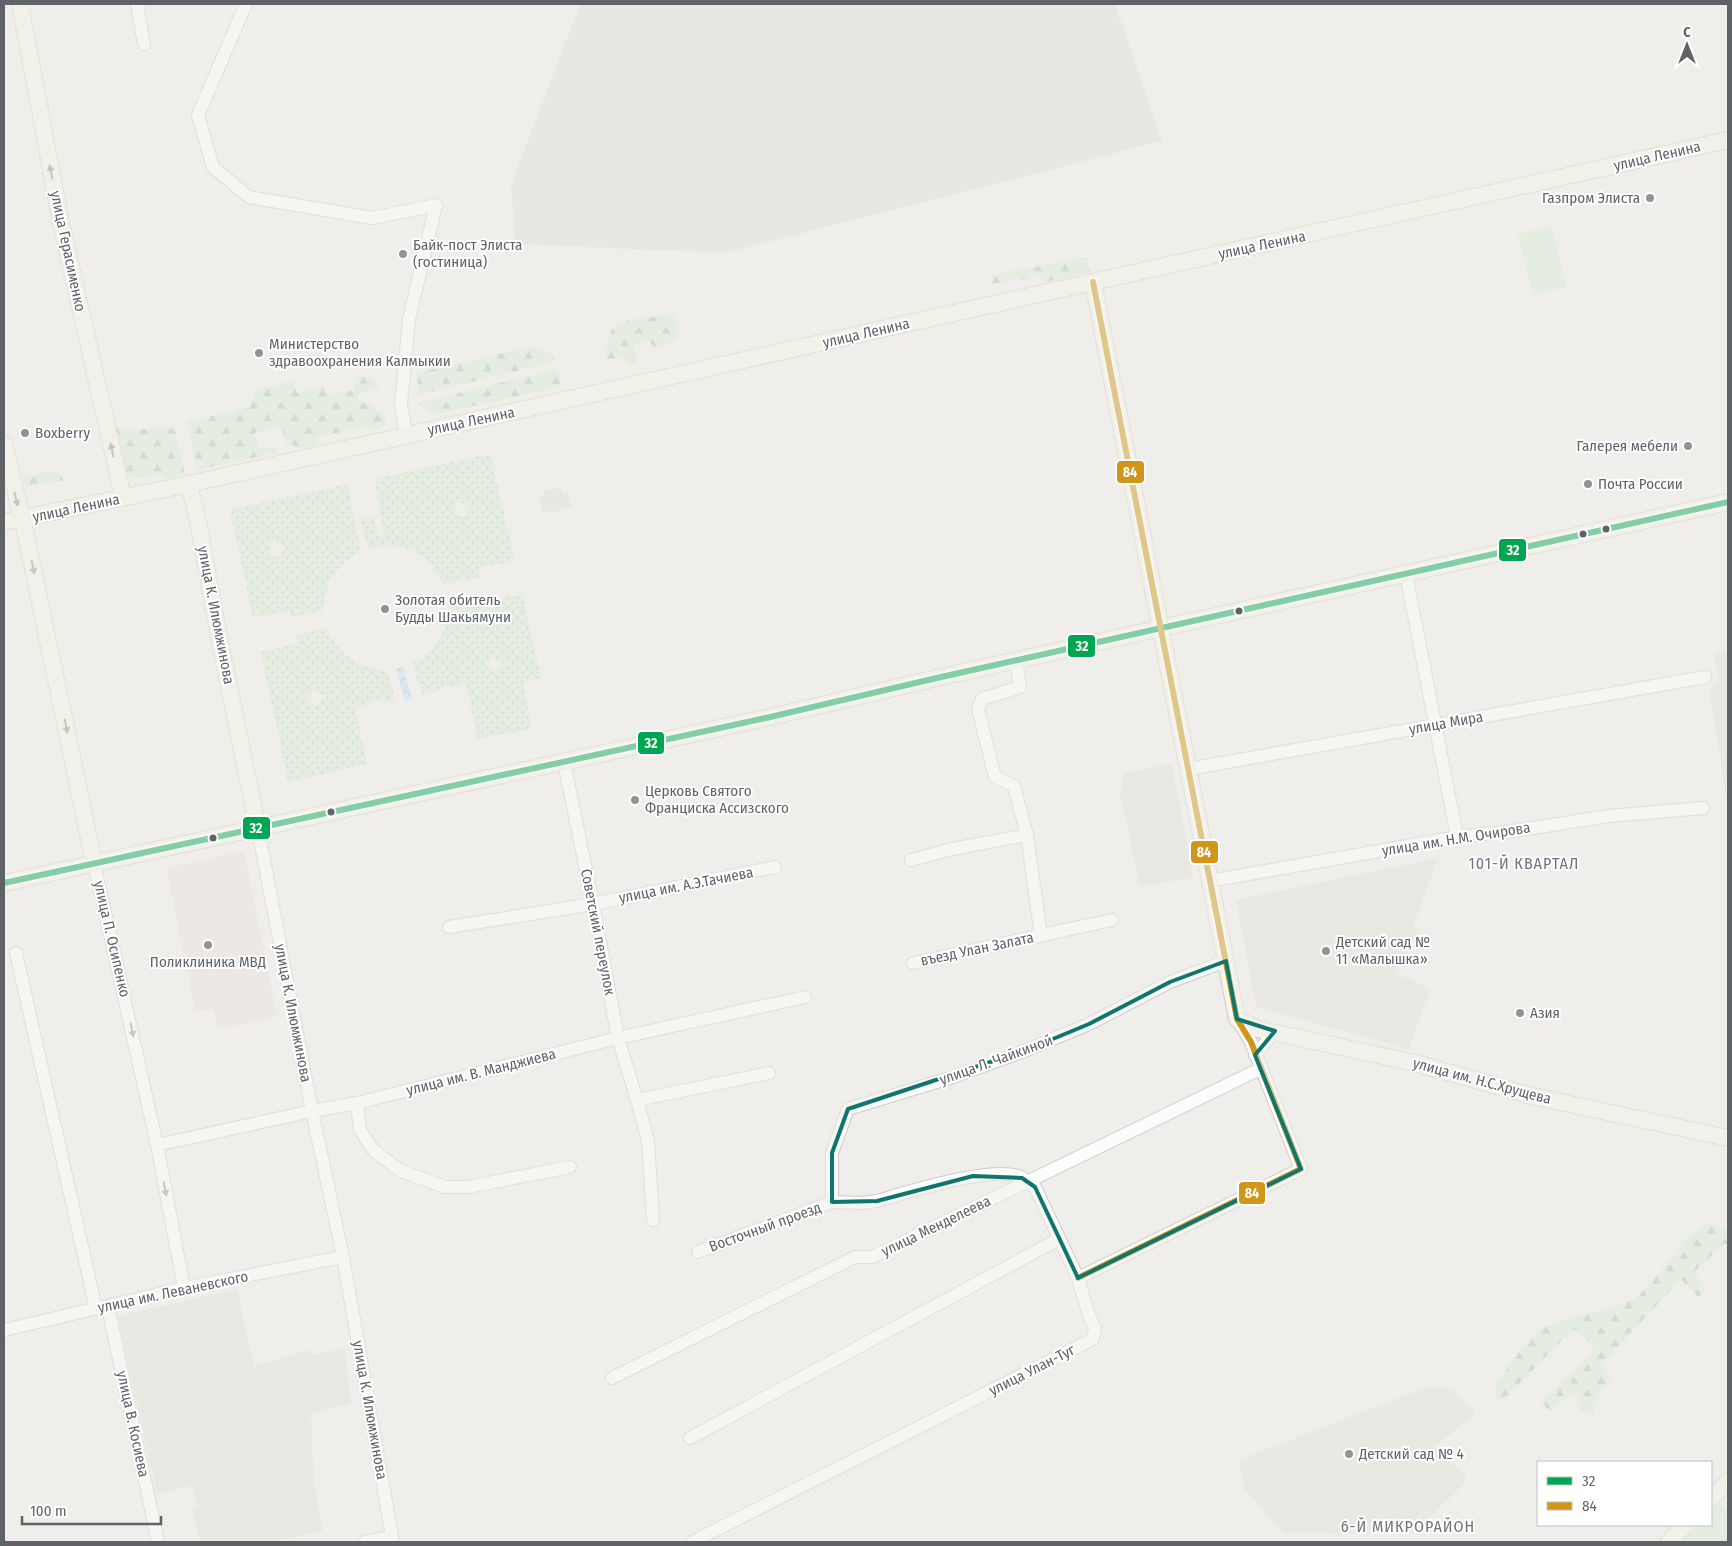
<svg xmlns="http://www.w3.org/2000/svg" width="1732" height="1546" font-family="'Fira Sans Condensed',sans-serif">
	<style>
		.industrial { fill: #dfddda }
		.education { fill: #e2e0da }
		.medical { fill: #eae0de }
		.grass { fill: url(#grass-dots); fill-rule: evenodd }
		.forest { fill: url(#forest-firs) }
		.park { fill: #d8ebd6 }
		.water { fill: url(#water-waves) }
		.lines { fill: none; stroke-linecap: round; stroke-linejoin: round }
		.minor-casing { stroke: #cbcccc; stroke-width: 14 }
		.major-casing { stroke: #d7ceb8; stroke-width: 18 }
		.minor { stroke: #fdfcfc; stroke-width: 12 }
		.major { stroke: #f4f2e9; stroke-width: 16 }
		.bus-1-casing { stroke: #fff; stroke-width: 10 }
		.bus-2-casing { stroke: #fff; stroke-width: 10 }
		.bus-1 { stroke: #00a651; stroke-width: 6 }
		.bus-2 { stroke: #d1951a; stroke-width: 6 }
		.oneway { fill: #939595 }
		.oneway2 { fill: #96999c }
		.marked { fill: none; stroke: #0f766e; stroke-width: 4; stroke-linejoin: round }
		.poi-dot { fill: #919496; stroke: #fff; stroke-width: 2 }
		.bus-dot { fill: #5f6368; stroke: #fff; stroke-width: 2 }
		.labels { text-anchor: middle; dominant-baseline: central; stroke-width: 4; stroke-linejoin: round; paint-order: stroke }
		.street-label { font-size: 15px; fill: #5f6368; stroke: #fff }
		.poi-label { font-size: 15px; fill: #5f6368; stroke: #fff; text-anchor: start }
		.neighbourhood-label { font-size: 16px; letter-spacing: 1px; fill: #70757a; stroke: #fff }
		.line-badge { stroke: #fff; stroke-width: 2 }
		.badge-label { font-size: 14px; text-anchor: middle; font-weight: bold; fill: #fff }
	</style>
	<defs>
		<pattern id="grass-dots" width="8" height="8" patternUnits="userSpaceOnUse" patternTransform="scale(1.25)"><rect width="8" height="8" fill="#d8ebd6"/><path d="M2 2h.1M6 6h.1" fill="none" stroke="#b2c2b1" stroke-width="1.8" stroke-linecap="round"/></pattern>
		<pattern id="forest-firs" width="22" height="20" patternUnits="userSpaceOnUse" patternTransform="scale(1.25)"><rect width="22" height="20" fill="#d8ebd6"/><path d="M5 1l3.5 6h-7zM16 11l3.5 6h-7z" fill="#b2c2b1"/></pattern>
		<pattern id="water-waves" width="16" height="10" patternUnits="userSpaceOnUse" patternTransform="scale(1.25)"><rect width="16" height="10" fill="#bfe0f9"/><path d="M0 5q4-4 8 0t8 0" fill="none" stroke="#9eb9cd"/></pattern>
	</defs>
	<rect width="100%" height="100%" fill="#efeeea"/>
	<g class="industrial">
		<path d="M580,4h535l47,137 -437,112 -210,-9 -4,-59z"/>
		<path d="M561,487l2,6 5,-1 3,15 -13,3 -2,4 -5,-3 -8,2 -4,-15 5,-1 -1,-6z"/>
	</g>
	<g class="education">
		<path d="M1728,650v146l-2,1 -17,-109 10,-4 -5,-31z"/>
		<path d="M1172,763l21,115 -53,8 -20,-92 3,-20z"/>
		<path d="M1438,858l-25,68 6,3 -24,44 35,16 -21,60 -153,-42 -20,-107z"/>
		<path d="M237,1289l17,77 54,-16 6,5 31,-7 6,55 -40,11 3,68 9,49 -54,11h-69l-8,-30 5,-7 -5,-19 -35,8 -39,-178z"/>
		<path d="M1430,1386l23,4 23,23 -42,34 32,29v6l-53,52 -129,-1 -39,-43 -6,-30z"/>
	</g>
	<path class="medical" d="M244,851l33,166 -59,12 -4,-20 -19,2 -29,-143z"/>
	<g class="grass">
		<path d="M490,454l25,107 -37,7 3,9 -37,7c-19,-35 -38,-41 -76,-36l-7,-29 13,-2 3,18h7l-9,-56zM459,501l11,7 -7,10 -10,-7z"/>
		<path d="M347,484l14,67c-27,18 -35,26 -38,60l-31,7 -2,-8 -37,8 -23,-108zM273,541l12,5 -6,11 -11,-5z"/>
		<path d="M522,594l19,84 -18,5 9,46 -54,10 -13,-59 -9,7 -11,-2 -7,5 -15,6 -11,-33c26,-11 36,-34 37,-61l35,-7 2,7zM492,656l11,6 -6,11 -11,-7z"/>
		<path d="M327,628c11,26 31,41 60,42l9,32 -23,-1 -10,7 -8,-2 12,58 -79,18 -27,-130 38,-9 -3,-8zM314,689l10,8 -8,10 -10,-8z"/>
	</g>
	<g class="forest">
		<path d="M1087,257l3,15 -44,10 -6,-6 -21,4 -8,-2 -3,3 -16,3 -2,-6 2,-3z"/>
		<path d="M673,314l3,7 1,20 -23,6 -5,-6 -16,4 4,18 -9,2 -4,-7 -17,1 -4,-10 5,-6 4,-15 16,-8z"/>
		<path d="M530,347l16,3 11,11 -139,34 -1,-22z"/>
		<path d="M557,369l4,9 -2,9 -126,28 -15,-12z"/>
		<path d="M355,377h13l10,5v6l-18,5 -3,9 11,2 16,11 2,9 -16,8 -6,-5 -46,10 -3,8 -14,3 -15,-5 -4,-16 -27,6 4,16 16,-2 1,6 -79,17 -10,-48 62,-15 7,-17 38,-9 3,12 28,-7 3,9 26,-5z"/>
		<path d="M115,427c16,5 20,4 36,1 7,-2 17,0 24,0l10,46 -20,4 -7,-5 -5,1 -4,4 -19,-1 -9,-13z"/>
		<path d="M46,472l15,1 4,7 -39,7 -4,-14 10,2z"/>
		<path d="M1708,1223l20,7v15l-3,-2 -31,29 10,15 -1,6 -5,4 -17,-18 -80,86 12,15c-11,7 -19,21 -19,34l-13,-2 -3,-17h-8l-20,16 -9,-9 52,-51v-6l-20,-16 -72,73 -4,-3 -1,-15 29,-40 16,-17 79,-22 16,-6 40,-45 8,-14z"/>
	</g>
	<g class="park">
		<path d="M1552,226l14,61 -33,8 -15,-61z"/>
		<path d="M1719,1504l9,8v30h-46l17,-17h12v-13z"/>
	</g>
	<path class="water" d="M403,667l9,32 -7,2 -9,-32z"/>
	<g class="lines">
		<g class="minor-casing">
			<g id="minor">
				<path d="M137,4l7,40"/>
				<path d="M246,4l-48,111 15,52 36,30 123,21 64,-13 -27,114 -8,85 5,31"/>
				<path d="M1406,574l51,263"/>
				<path d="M1016,660l4,27 -38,12 -4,10 17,68 19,9 13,49 14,101"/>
				<path d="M564,762l29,142 25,134 19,62 11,41 5,79"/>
				<path d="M1188,769l517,-92"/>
				<path d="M258,829l54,282 31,146 50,285"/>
				<path d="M911,860l41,-11 75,-14"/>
				<path d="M94,863l63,282 27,143"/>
				<path d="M1210,881l247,-44 57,-6 95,-15 94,-8"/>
				<path d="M449,927l144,-23 182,-37"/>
				<path d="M16,953l80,356"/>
				<path d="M913,963l199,-43"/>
				<path d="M1255,1055l20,-24"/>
				<path d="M637,1100l132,-27"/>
				<path d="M357,1103l3,27 14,21 27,20 44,16h23l102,-20"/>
				<path d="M157,1145l155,-34 45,-8 261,-65 187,-41"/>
				<path d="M832,1202v-49l16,-44 105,-32 71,-26 65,-27 81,-42 56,-21"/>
				<path d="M1078,1278l223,-109 -50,-127 -14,-23"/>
				<path d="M108,1307l50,235"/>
				<path d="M4,1330l180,-42 159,-31"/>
				<path d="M612,1378l243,-121h17l388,-188"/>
				<path d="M690,1438l369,-199"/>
				<path d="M365,1542l27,-5"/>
				<path d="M692,1542l401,-203 2,-11 -7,-16 -10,-34 -43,-91c-4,-2 -8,-6 -12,-9 -25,-15 -118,15 -146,23l-14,2 -31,-1 -134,50"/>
			</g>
		</g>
		<g class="major-casing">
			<g id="major">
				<path d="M20,4l41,219 62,274"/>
				<path d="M1093,282l144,737 21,10 157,34 117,33 196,42"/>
				<path d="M4,444l22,91 68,328"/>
				<path d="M189,484l10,42 21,117 38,186"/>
				<path d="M4,522l185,-38 1539,-344"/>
				<path d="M4,883l762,-165 175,-41 787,-175"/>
				<path d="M1711,1499l17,-18"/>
				<path d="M1669,1542l16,-17"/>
			</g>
		</g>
		<use href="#minor" class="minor"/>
		<use href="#major" class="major"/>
		<g class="bus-1-casing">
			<path id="bus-1" d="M4,883l762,-165 175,-41 787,-175"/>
		</g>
		<g class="bus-2-casing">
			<path id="bus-2" d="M1078,1278l223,-109 -50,-127 -14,-23 -144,-737"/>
		</g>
		<use href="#bus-1" class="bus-1"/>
		<use href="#bus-2" class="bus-2"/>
	</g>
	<defs><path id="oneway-solid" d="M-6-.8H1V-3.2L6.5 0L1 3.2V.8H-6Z" transform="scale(1.25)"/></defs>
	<g class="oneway">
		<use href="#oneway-solid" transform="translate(51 172) rotate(-101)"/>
		<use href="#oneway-solid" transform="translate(112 450) rotate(-102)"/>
		<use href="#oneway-solid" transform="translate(16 499) rotate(76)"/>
		<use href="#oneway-solid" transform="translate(33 567) rotate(78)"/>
		<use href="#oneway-solid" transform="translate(66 726) rotate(78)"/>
	</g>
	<g class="oneway2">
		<use href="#oneway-solid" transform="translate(132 1030) rotate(78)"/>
		<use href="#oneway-solid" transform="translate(165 1189) rotate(79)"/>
	</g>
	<path d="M0 0H1732V1546H0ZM1226,961l11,58 38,12 -20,24 46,114 -223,109 -43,-91 -13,-9 -49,-2 -96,25 -45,1v-49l16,-44 176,-58 65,-27 81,-42z" fill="#efeeea" fill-opacity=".55" fill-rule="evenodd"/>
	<path class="marked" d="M1226,961l11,58 38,12 -20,24 46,114 -223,109 -43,-91 -13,-9 -49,-2 -96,25 -45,1v-49l16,-44 176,-58 65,-27 81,-42z"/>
	<g class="poi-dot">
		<circle cx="1650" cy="198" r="5"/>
		<circle cx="403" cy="254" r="5"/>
		<circle cx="259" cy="353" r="5"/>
		<circle cx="25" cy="433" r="5"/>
		<circle cx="1688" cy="446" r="5"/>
		<circle cx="1588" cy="484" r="5"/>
		<circle cx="385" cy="609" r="5"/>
		<circle cx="635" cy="800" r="5"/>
		<circle cx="208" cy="945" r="5"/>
		<circle cx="1326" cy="951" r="5"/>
		<circle cx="1520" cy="1013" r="5"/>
		<circle cx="1349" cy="1454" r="5"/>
	</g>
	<g class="bus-dot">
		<circle cx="1606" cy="529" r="4.5"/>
		<circle cx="1583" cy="534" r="4.5"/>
		<circle cx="1239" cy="611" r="4.5"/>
		<circle cx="331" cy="812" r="4.5"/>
		<circle cx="213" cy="838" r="4.5"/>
	</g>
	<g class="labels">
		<g class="street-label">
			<text transform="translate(1657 156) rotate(-13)">улица Ленина</text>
			<text transform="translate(1262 245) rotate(-12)">улица Ленина</text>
			<text transform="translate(68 251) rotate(78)">улица Герасименко</text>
			<text transform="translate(866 333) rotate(-13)">улица Ленина</text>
			<text transform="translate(471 421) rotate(-12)">улица Ленина</text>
			<text transform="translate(76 508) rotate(-12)">улица Ленина</text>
			<text transform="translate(216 615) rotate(79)">улица К. Илюмжинова</text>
			<text transform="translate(1446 723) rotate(-10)">улица Мира</text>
			<text transform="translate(1456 839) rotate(-9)">улица им. Н.М. Очирова</text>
			<text transform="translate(686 885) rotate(-11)">улица им. А.Э.Тачиева</text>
			<text transform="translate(598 932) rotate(79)">Советский переулок</text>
			<text transform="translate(112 939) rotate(77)">улица П. Осипенко</text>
			<text transform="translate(977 949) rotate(-12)">въезд Улан Залата</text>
			<text transform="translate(293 1013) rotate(79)">улица К. Илюмжинова</text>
			<text transform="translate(996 1060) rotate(-20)">улица Л. Чайкиной</text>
			<text transform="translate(481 1072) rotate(-14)">улица им. В. Манджиева</text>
			<text transform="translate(1482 1081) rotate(15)">улица им. Н.С.Хрущева</text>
			<text transform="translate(936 1226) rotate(-26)">улица Менделеева</text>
			<text transform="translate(765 1227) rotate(-20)">Восточный проезд</text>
			<text transform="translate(173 1292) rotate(-12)">улица им. Леваневского</text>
			<text transform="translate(1032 1370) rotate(-27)">улица Улан-Туг</text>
			<text transform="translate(370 1410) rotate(80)">улица К. Илюмжинова</text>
			<text transform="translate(133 1424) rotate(78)">улица В. Косиева</text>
		</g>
		<g class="poi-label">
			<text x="1640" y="198" text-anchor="end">Газпром Элиста</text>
			<text x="413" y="245">Байк-пост Элиста<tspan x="413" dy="17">(гостиница)</tspan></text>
			<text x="269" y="344">Министерство<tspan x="269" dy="17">здравоохранения Калмыкии</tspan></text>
			<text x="35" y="433">Boxberry</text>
			<text x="1678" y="446" text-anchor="end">Галерея мебели</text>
			<text x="1598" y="484">Почта России</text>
			<text x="395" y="600">Золотая обитель<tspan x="395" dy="17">Будды Шакьямуни</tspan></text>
			<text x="645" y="791">Церковь Святого<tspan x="645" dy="17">Франциска Ассизского</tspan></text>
			<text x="1336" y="942">Детский сад №<tspan x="1336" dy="17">11 «Малышка»</tspan></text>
			<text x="208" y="962" text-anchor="middle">Поликлиника МВД</text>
			<text x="1530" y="1013">Азия</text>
			<text x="1359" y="1454">Детский сад № 4</text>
		</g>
		<g class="neighbourhood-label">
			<text x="1524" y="863">101-Й КВАРТАЛ</text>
			<text x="1408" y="1526">6-Й МИКРОРАЙОН</text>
		</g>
	</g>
	<g class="line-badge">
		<rect x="1116" y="460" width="29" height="24" rx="5" fill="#d1951a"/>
		<rect x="1498" y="538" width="29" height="24" rx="5" fill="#00a651"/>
		<rect x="1067" y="634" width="29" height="24" rx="5" fill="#00a651"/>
		<rect x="637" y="731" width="28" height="24" rx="5" fill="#00a651"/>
		<rect x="242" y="816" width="29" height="24" rx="5" fill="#00a651"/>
		<rect x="1190" y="840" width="29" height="24" rx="5" fill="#d1951a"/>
		<rect x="1238" y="1181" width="28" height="24" rx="5" fill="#d1951a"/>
	</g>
	<g class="badge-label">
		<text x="1130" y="477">84</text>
		<text x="1513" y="555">32</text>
		<text x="1082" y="651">32</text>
		<text x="651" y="748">32</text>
		<text x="256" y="833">32</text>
		<text x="1204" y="857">84</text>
		<text x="1252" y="1198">84</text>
	</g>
	<rect width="1732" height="1546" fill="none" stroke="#5f6368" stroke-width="10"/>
	<rect x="1537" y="1461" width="175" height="65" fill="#ffffff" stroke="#bfc1c3"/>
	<rect x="1547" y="1477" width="25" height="8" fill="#00a651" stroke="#bfc1c3"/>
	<text x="1582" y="1486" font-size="15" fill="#5f6368">32</text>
	<rect x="1547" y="1502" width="25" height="8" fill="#d1951a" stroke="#bfc1c3"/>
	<text x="1582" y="1511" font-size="15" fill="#5f6368">84</text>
	<g transform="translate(1687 45)" stroke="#ffffff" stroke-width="4" paint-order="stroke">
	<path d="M0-4L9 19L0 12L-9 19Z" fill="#5f6368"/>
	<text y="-8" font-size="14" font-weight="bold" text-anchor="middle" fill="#5f6368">С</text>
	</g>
	<path d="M22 1516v8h139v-8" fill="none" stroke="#5f6368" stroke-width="2.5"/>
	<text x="30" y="1516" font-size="15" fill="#5f6368" stroke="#ffffff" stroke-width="4" paint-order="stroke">100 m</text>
</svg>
